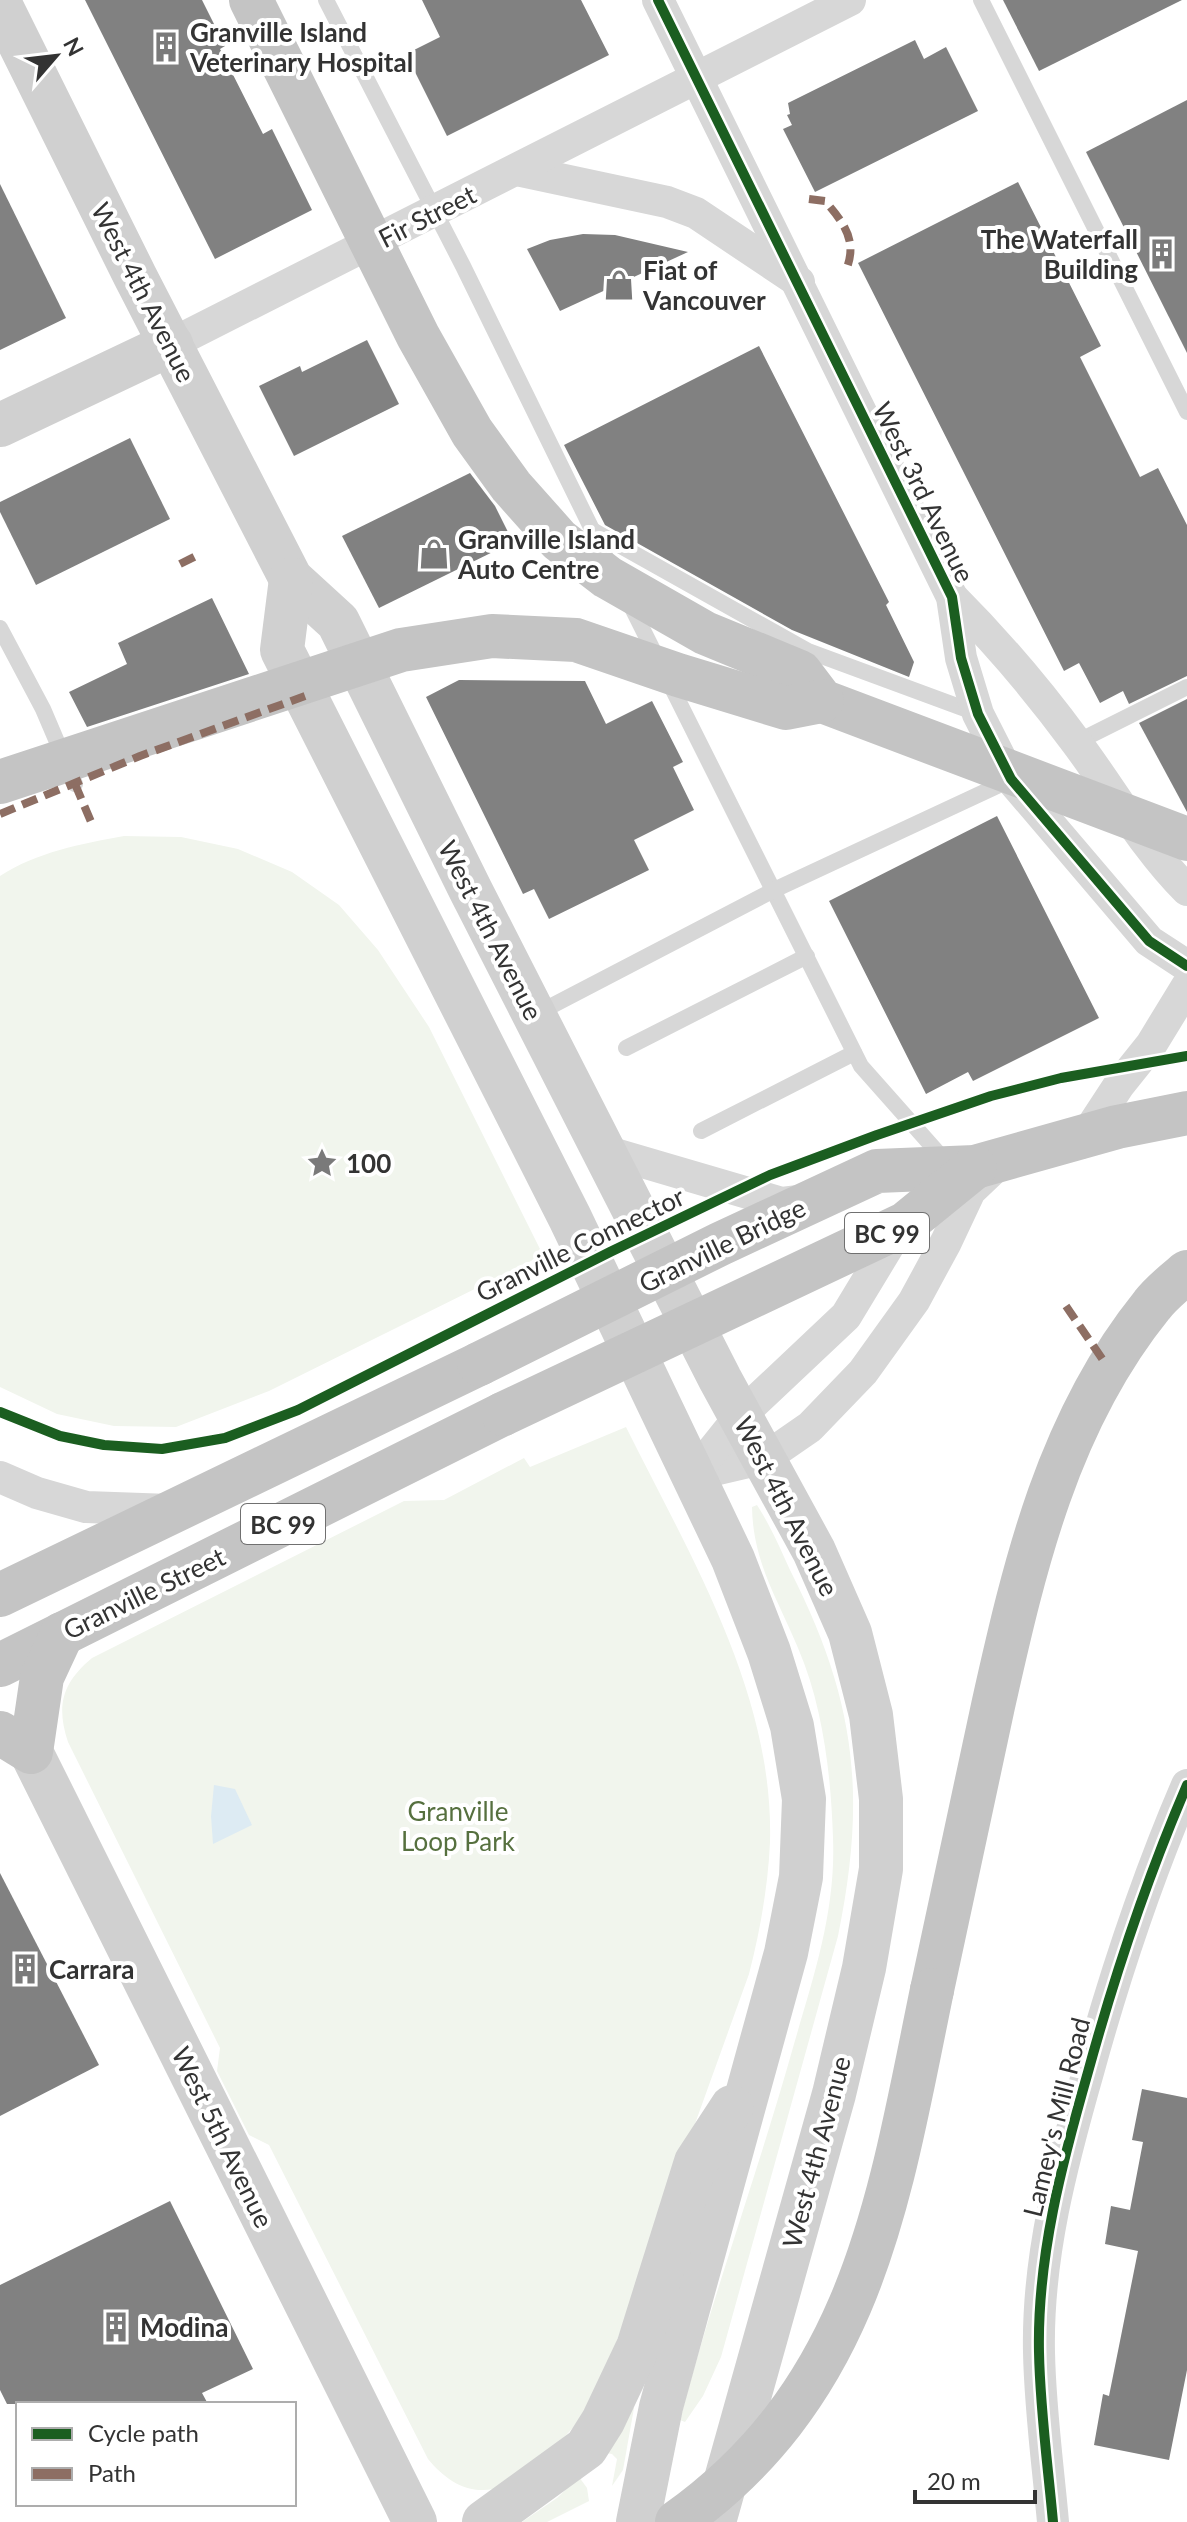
<svg xmlns="http://www.w3.org/2000/svg" width="1187" height="2522" font-family="Lato,sans-serif">
	<style>
		.green { fill: #f1f5ed }
		.water { fill: #ddebf3 }
		.building { fill: #818181 }
		.lines { fill: none; stroke-linecap: round; stroke-linejoin: round }
		.lane { stroke: #d7d7d7; stroke-width: 16 }
		.street { stroke: #d7d7d7; stroke-width: 32 }
		.secondary { stroke: #d0d0d0; stroke-width: 44 }
		.highway { stroke: #c4c4c4; stroke-width: 44 }
		.highway-bridge { stroke: #c4c4c4; stroke-width: 44 }
		.quiet { stroke: #8d6e63; stroke-width: 8; stroke-dasharray: 16 8; stroke-linecap: butt }
		.cycleway-casing { stroke: #fff; stroke-width: 15 }
		.cycleway { stroke: #1b5e20; stroke-width: 10 }
		.labels { text-anchor: middle; dominant-baseline: central; stroke-width: 8; stroke-linejoin: round; paint-order: stroke }
		.shield { fill: #fff; stroke: #707070; stroke-width: 2 }
		.shield-label { font-size: 24px; font-weight: bold; fill: #333 }
		.poi-label { font-size: 26px; font-weight: bold; fill: #333; stroke: #fff; text-anchor: start }
		.street-label { font-size: 26px; fill: #333; stroke: #fff }
		.park-label { font-size: 26px; fill: #56703f; stroke: #fff }
	</style>
	<rect width="100%" height="100%" fill="#fff"/>
	<g class="green">
		<path d="M124,836l57,1 57,12 54,23 47,33 39,45 51,77 114,228 -274,136 -93,36 -62,-1 -57,-12 -57,-27v-511c37,-24 81,-32 124,-40z"/>
		<path d="M626,1427c64,129 148,266 144,415 -2,45 -10,89 -21,132l-146,405c-21,41 -33,57 -70,85 -9,7 -19,18 -29,22 -32,12 -57,-4 -76,-27l-159,-314 -20,-10 -32,-64 3,-23 -152,-306c-12,-36 -6,-59 24,-84l312,-157 40,-1 80,-42 6,9z"/>
		<path d="M757,1505c13,20 23,43 33,65 66,130 77,224 48,366l-117,421 -18,39 -18,26 -5,-2c33,-127 79,-250 114,-376 20,-68 42,-134 39,-206 -2,-63 -10,-132 -35,-190 -20,-49 -45,-85 -46,-141z"/>
		<path d="M622,2404l12,4 -11,62 -11,16 5,-27 -5,-5 -12,-2z"/>
		<path d="M579,2477l8,11 2,13 -42,21h-25l35,-24z"/>
	</g>
	<path class="water" d="M214,1785l21,4 17,36 -39,19 -2,-28z"/>
	<g class="building">
		<path d="M85,0h117l23,46 -5,3 43,85 9,-5 40,81 -97,49z"/>
		<path d="M422,0h159l28,55 -162,81 -41,-82 34,-17z"/>
		<path d="M1003,0h179l-143,71z"/>
		<path d="M915,40l9,19 22,-12 32,64 -163,81 -32,-63 9,-4 -5,-10 3,-1 -2,-11z"/>
		<path d="M1187,100v253l-101,-201z"/>
		<path d="M1018,182l83,164 -21,11 60,120 18,-9 29,57v151l-58,28 -6,-13 -23,12 -21,-40 -15,8 -206,-408z"/>
		<path d="M0,184l66,134 -66,32z"/>
		<path d="M583,234l32,1 73,17 -128,59 -33,-62 23,-9z"/>
		<path d="M367,340l32,64 -105,52 -35,-70 41,-20 2,6z"/>
		<path d="M759,346l130,256 -3,3 28,57 -5,15 -117,-47 -187,-105 -41,-80z"/>
		<path d="M130,438l40,81 -134,66 -36,-73v-10z"/>
		<path d="M470,473l25,33 18,36 -134,66 -37,-72z"/>
		<path d="M212,598l37,76 -162,53 -18,-35 58,-28 -9,-21z"/>
		<path d="M459,680l126,1 21,43 46,-23 31,61 -10,5 21,43 -60,30 15,30 -100,49 -15,-30 -11,5 -97,-197z"/>
		<path d="M1187,699v113l-48,-89z"/>
		<path d="M997,816l102,202 -126,63 -5,-9 -42,22 -97,-193z"/>
		<path d="M0,1873l99,192 -99,51z"/>
		<path d="M1142,2089l45,9v272l-18,90 -75,-15 9,-51 6,2 29,-145 -33,-7 6,-38 19,4 13,-68 -11,-2z"/>
		<path d="M170,2201l83,168 -51,24 6,11h-201l-7,-14v-105z"/>
	</g>
	<g class="lines">
		<g class="lane">
			<path d="M326,0l137,266 144,294"/>
			<path d="M981,0l206,412"/>
			<path d="M594,531l214,120 168,62"/>
			<path d="M629,602l29,58"/>
			<path d="M0,628l43,81 32,75"/>
			<path d="M668,680l193,386 86,97"/>
			<path d="M1077,742l110,-55"/>
			<path d="M536,1014l238,-124 236,-110"/>
			<path d="M626,1048l181,-92"/>
			<path d="M701,1131l153,-78"/>
		</g>
		<g class="street">
			<path d="M658,0l294,597 9,61 17,56 33,65 138,162 38,25"/>
			<path d="M517,170l150,32 29,11 103,69"/>
			<path d="M171,344l679,-344"/>
			<path d="M952,597c46,46 85,92 124,145 37,49 67,104 111,148"/>
			<path d="M1081,1143l38,-58 32,-40 36,-59"/>
			<path d="M605,1151l177,52 25,-3"/>
			<path d="M693,1475l72,-17 45,-31 53,-55 51,-71 32,-59 24,-51 21,-20"/>
			<path d="M693,1475l48,-60 105,-99 55,-91"/>
			<path d="M0,1477l37,16 49,14 84,3"/>
			<path d="M1053,2522c-5,-56 -13,-113 -14,-170 -2,-95 23,-189 49,-280 27,-98 59,-194 99,-287"/>
		</g>
		<g class="secondary">
			<path d="M0,4l135,272 156,303 47,43 133,269 249,488 94,172 36,82 21,82 10,84v70l-17,99 -30,126 -120,428"/>
			<path d="M0,425l171,-81"/>
			<path d="M291,579l-9,71 288,568 163,341 36,93 23,74 12,73 -3,78 -15,76 -125,454 -23,115"/>
			<path d="M31,1752l384,770"/>
			<path d="M484,2522l102,-74 17,-27 35,-74 58,-185 36,-55"/>
		</g>
		<g class="highway">
			<path d="M0,1595l479,-231"/>
			<path d="M0,1665l503,-251"/>
			<path d="M0,1733l31,19 11,-75 20,-43"/>
			<path d="M932,1990c20,-95 40,-190 61,-284 32,-143 65,-285 159,-401 10,-13 23,-23 35,-33"/>
		</g>
		<g class="highway-bridge">
			<path d="M251,0l167,336 54,96 39,54 48,54 48,37 98,56 95,39 22,29 365,138"/>
			<path d="M0,782l401,-132 91,-14 84,4 102,35 108,33 36,-7"/>
			<path d="M479,1364l241,-120 157,-73 98,-4 142,-40 70,-14"/>
			<path d="M503,1414l402,-190 70,-57"/>
			<path d="M677,2522c187,-133 212,-324 255,-532"/>
		</g>
		<g class="quiet">
			<path d="M809,199l16,2c19,22 33,40 21,69"/>
			<path d="M180,564l18,-9"/>
			<path d="M75,784l17,40"/>
			<path d="M0,814l140,-58 165,-60"/>
			<path d="M1066,1306l39,57"/>
		</g>
		<g class="cycleway-casing">
			<g id="cycleway">
				<path d="M658,0l294,597 9,61 17,56 33,65 138,162 38,25"/>
				<path d="M0,1412l60,24 44,9 58,4 63,-11 73,-28 312,-158 160,-77 107,-40 114,-39 70,-18 126,-22"/>
				<path d="M1053,2522c-5,-56 -13,-113 -14,-170 -2,-95 23,-189 49,-280 27,-98 59,-194 99,-287"/>
			</g>
		</g>
		<use href="#cycleway" class="cycleway"/>
	</g>
	<defs>
		<g id="building-bare" transform="scale(2.4)"><path d="M-4-6H4V6H1V3H-1V6H-4ZM-2.5-4.3h1.7v1.8h-1.7ZM.8-4.3h1.7v1.8H.8ZM-2.5-1h1.7V.8h-1.7ZM.8-1h1.7V.8H.8Z" fill="#7a7a7a" stroke="#fff" stroke-width="2.5" paint-order="stroke"/></g>
		<g id="shop-bare" transform="scale(2.4)"><path d="M-5-2.5h2.3a2.7 3.5 0 0 1 5.4 0H5L5.5 6h-11ZM-1.5-2.5h3a1.5 2.3 0 0 0-3 0Z" fill="#7a7a7a" stroke="#fff" stroke-width="2.5" paint-order="stroke"/></g>
		<g id="sight-bare" transform="scale(2.4)"><path d="M0-6L1.8-2.2L6-1.7L2.9 1.2L3.7 5.4L0 3.3L-3.7 5.4L-2.9 1.2L-6-1.7L-1.8-2.2Z" fill="#7a7a7a" stroke="#fff" stroke-width="2.5" paint-order="stroke"/></g>
	</defs>
	<g fill-rule="evenodd">
		<use href="#building-bare" x="166" y="47"/>
		<use href="#building-bare" x="1162" y="254"/>
		<use href="#shop-bare" x="619" y="285"/>
		<use href="#shop-bare" x="434" y="554"/>
		<use href="#sight-bare" x="322" y="1163"/>
		<use href="#building-bare" x="25" y="1969"/>
		<use href="#building-bare" x="116" y="2327"/>
	</g>
	<g class="labels">
		<g class="shield">
			<rect x="845" y="1213" width="84" height="40" rx="6"/>
			<rect x="241" y="1504" width="84" height="40" rx="6"/>
		</g>
		<g class="shield-label">
			<text x="887" y="1233">BC 99</text>
			<text x="283" y="1524">BC 99</text>
		</g>
		<g class="poi-label">
			<text x="190" y="32">Granville Island<tspan x="190" dy="30">Veterinary Hospital</tspan></text>
			<text x="1138" y="239" text-anchor="end">The Waterfall<tspan x="1138" dy="30">Building</tspan></text>
			<text x="643" y="270">Fiat of<tspan x="643" dy="30">Vancouver</tspan></text>
			<text x="458" y="539">Granville Island<tspan x="458" dy="30">Auto Centre</tspan></text>
			<text x="346" y="1163">100</text>
			<text x="49" y="1969">Carrara</text>
			<text x="140" y="2327">Modina</text>
		</g>
		<g class="street-label">
			<text transform="translate(427 216) rotate(-27)">Fir Street</text>
			<text transform="translate(144 292) rotate(63)">West 4th Avenue</text>
			<text transform="translate(924 492) rotate(64)">West 3rd Avenue</text>
			<text transform="translate(491 930) rotate(63)">West 4th Avenue</text>
			<text transform="translate(580 1244) rotate(-26)">Granville Connector</text>
			<text transform="translate(722 1245) rotate(-26)">Granville Bridge</text>
			<text transform="translate(787 1506) rotate(63)">West 4th Avenue</text>
			<text transform="translate(144 1593) rotate(-26)">Granville Street</text>
			<text transform="translate(1056 2117) rotate(-76)">Lamey's Mill Road</text>
			<text transform="translate(223 2137) rotate(64)">West 5th Avenue</text>
			<text transform="translate(816 2152) rotate(-75)">West 4th Avenue</text>
		</g>
		<g class="park-label">
			<text x="458" y="1811">Granville<tspan x="458" dy="30">Loop Park</tspan></text>
		</g>
	</g>
	<rect x="16" y="2402" width="280" height="104" fill="#ffffff" stroke="#adadad" stroke-width="2"/>
	<rect x="32" y="2428" width="40" height="12" fill="#1b5e20" stroke="#adadad" stroke-width="2"/>
	<text x="88" y="2442" font-size="24" fill="#333333">Cycle path</text>
	<rect x="32" y="2468" width="40" height="12" fill="#8d6e63" stroke="#adadad" stroke-width="2"/>
	<text x="88" y="2482" font-size="24" fill="#333333">Path</text>
	<g transform="translate(56 56) rotate(62)" stroke="#ffffff" stroke-width="6" paint-order="stroke">
	<path d="M0-6L14 30L0 20L-14 30Z" fill="#333333"/>
	<text y="-12" font-size="22" font-weight="bold" text-anchor="middle" fill="#333333">N</text>
	</g>
	<path d="M915 2490v12h120v-12" fill="none" stroke="#333333" stroke-width="4"/>
	<text x="927" y="2490" font-size="24" fill="#333333" stroke="#ffffff" stroke-width="6" paint-order="stroke">20 m</text>
</svg>
